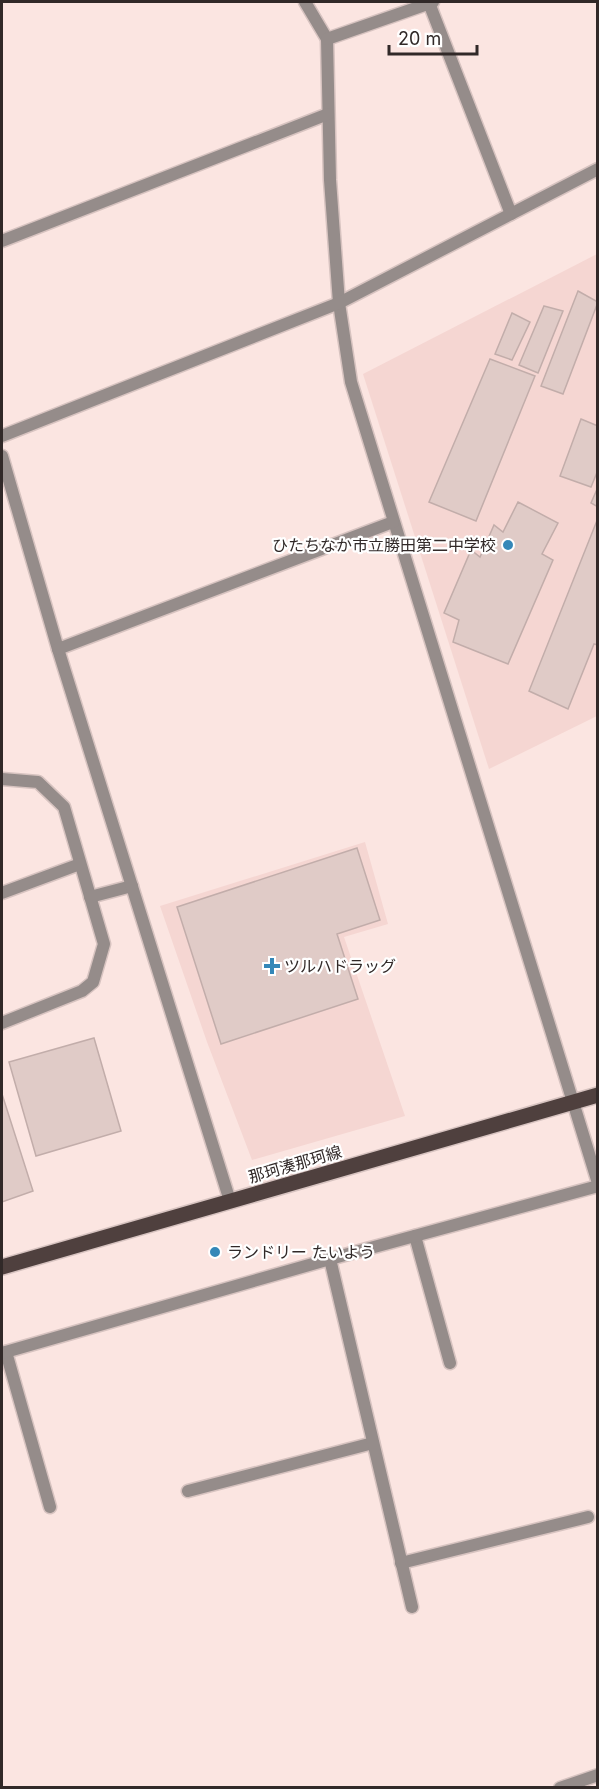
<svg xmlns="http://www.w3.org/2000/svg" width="599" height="1789" font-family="Inter,'Noto Sans JP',sans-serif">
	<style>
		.built { fill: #f5d6d2 }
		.building { fill: #e0cbc7; stroke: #c2adaa; stroke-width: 1.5 }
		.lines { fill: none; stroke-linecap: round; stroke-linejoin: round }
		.service-casing { stroke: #d7c3c0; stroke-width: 15 }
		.minor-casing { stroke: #d7c3c0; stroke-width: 15 }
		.primary-casing { stroke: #d7c3c0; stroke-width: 18 }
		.service { stroke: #958c8a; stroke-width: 12 }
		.minor { stroke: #958c8a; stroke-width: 12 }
		.primary { stroke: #4f403e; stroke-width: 15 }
		.poi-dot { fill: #3487b8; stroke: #fff; stroke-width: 2 }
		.labels { text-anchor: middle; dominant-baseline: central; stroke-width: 4.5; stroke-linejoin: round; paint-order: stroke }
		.poi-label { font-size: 16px; fill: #312928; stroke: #fff; text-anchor: start }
		.street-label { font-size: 16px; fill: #312928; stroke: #fff }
	</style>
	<rect width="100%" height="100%" fill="#fbe5e1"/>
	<g class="built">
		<path d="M597,254v462l-108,53 -126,-395z"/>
		<path d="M365,842l23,82 -44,13 61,179 -153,44 -45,-118 -47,-136z"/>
	</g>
	<g class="building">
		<path d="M578,291l20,11 -35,92 -22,-8z"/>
		<path d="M544,306l19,5 -25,62 -19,-8z"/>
		<path d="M512,313l18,9 -18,38 -17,-6z"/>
		<path d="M490,359l45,17 -59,145 -47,-19z"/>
		<path d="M581,419l17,7v44l-7,17 -31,-11z"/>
		<path d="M598,487v20l-7,-4z"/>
		<path d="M518,502l40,21 -16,31 11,6 -45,104 -55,-22 6,-22 -15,-7 27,-63 9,7 14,-32 9,7z"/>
		<path d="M598,518v127l-4,-1 -26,65 -39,-18z"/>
		<path d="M357,848l23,72 -43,14 21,65 -137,45 -44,-137z"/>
		<path d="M94,1038l27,93 -85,25 -27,-94z"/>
		<path d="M2,1094l31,97 -31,11z"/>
	</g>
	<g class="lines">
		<g class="service-casing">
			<g id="service">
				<path d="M2,779l36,3 26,25 40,137 -11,38 -11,9 -80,32"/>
				<path d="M2,893l78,-29"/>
				<path d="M90,897l42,-11"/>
				<path d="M415,1236l35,127"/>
				<path d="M188,1491l185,-48"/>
				<path d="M401,1563l187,-46"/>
			</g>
		</g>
		<g class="minor-casing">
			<g id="minor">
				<path d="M305,2l22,37 3,141 9,123 12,79 247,801"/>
				<path d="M429,3l82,211"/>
				<path d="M327,39l106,-37"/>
				<path d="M2,241l326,-127"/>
				<path d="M2,436l337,-133 259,-134"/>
				<path d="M2,456l56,193 172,552"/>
				<path d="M58,649l335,-127"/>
				<path d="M330,1259l82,348"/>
				<path d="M6,1352l44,155"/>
				<path d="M2,1353l328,-94 268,-73"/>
				<path d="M560,1788l38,-13"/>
			</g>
		</g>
		<g class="primary-casing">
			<path id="primary" d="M2,1267l596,-172"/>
		</g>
		<use href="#service" class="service"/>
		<use href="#minor" class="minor"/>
		<use href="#primary" class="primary"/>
	</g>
	<g class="poi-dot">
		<circle cx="508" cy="545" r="6"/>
		<path d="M269 957h6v6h6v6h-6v6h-6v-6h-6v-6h6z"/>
		<circle cx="215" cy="1252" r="6"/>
	</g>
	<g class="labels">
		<g class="poi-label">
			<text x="496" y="545" text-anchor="end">ひたちなか市立勝田第二中学校</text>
			<text x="284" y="966">ツルハドラッグ</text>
			<text x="227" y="1252">ランドリー たいよう</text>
		</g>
		<g class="street-label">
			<text transform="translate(295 1164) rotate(-16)">那珂湊那珂線</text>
		</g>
	</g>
	<rect width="599" height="1789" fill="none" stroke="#312928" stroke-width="6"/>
	<path d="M389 45v9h88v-9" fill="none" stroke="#312928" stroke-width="3"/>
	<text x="398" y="45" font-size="18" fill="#312928" stroke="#ffffff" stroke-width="4.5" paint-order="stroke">20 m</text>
</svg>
